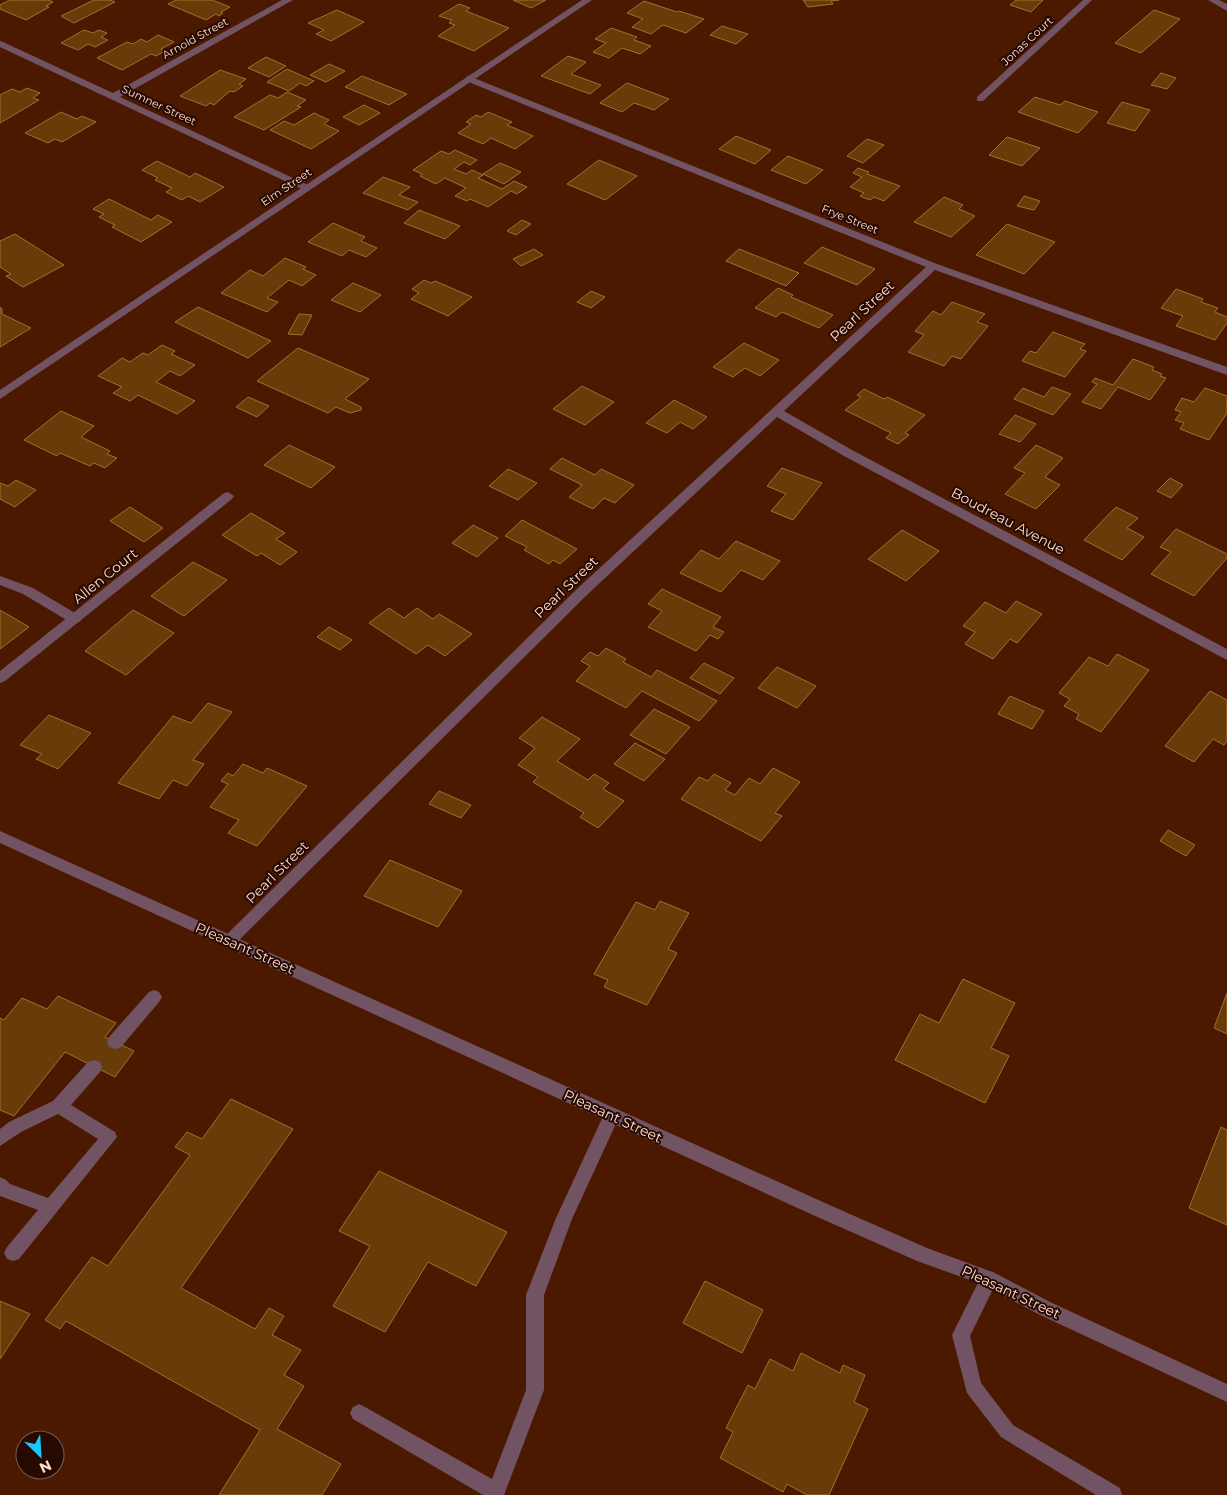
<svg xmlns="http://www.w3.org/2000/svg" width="1227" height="1495" font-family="Montserrat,sans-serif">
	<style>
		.building { fill: #673c08; stroke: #a86d30 }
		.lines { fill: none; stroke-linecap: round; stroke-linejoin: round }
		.service { fill: #725364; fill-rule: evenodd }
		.minor { fill: #725364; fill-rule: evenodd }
		.tertiary { fill: #725364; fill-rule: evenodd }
		.labels { text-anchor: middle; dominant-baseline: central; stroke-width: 4; stroke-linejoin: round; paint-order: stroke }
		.far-street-label { font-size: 11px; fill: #ffdcce; stroke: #260900 }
		.street-label { font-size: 14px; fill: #ffdcce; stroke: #260900 }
	</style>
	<rect width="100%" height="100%" fill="#4b1800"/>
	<g class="building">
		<path d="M10,0h38l5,2 -7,4 3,1 -23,13 -26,-11v-4z"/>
		<path d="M94,0h16l5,2 -41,21 -13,-7z"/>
		<path d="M176,0h36l18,7 -9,5 2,1 -4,3 -3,-2 -10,6 -38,-16z"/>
		<path d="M513,0h33l-15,8z"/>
		<path d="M803,0h36l-8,1 2,3 -25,3z"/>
		<path d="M1016,0h27l-12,12 -21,-7z"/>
		<path d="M644,1l33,11 2,-1 25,8 -18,14 -23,-8 -12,9 -19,-7 11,-8 -16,-6z"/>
		<path d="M459,4l11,4 -4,3 43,17 -35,23 -36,-15 17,-11 -6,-2 3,-3 -13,-4z"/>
		<path d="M337,10l27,12 -33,19 -15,-7 8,-4 -16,-7z"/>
		<path d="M1154,10l26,9 -39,34 -26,-10z"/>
		<path d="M722,26l26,8 -12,10 -26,-9z"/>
		<path d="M611,28l26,9 -3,3 17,6 -11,8 -18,-6 -13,10 -16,-6 13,-9 -11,-4z"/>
		<path d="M84,30l9,3 6,-3 8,3 -6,4 7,3 -13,7 -7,-3 -10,6 -17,-7z"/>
		<path d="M158,35l16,7 -13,7 4,2 -9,5 -5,-2 -29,16 -25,-12 30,-16 6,2 8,-5 6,3z"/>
		<path d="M568,56l18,6 -15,12 30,11 -11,9 -49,-18z"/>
		<path d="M266,57l20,9 -17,11 -21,-9z"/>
		<path d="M329,64l16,7 -19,11 -16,-7z"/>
		<path d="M287,69l27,12 -8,5 -6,-3 -11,8 -22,-9z"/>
		<path d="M220,70l26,9 -7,5 4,2 -9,6 -4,-1 -16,14 -4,-2 -4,3 -26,-10z"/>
		<path d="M1161,73l15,5 -9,11 -16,-4z"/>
		<path d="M362,76l45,18 -18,11 -44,-18z"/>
		<path d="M627,83l42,16 -15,11 -20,-7 -12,9 -22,-9z"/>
		<path d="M27,88l13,5 -7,5 6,2 -39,23v-28l12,-6 8,3z"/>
		<path d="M287,92l19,8 -9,6 4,1 -37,23 -30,-13 36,-22 8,3z"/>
		<path d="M1035,97l25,8 5,-4 33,11 -20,21 -60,-21z"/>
		<path d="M1122,102l28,8 -15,21 -28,-8z"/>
		<path d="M364,105l16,8 -21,12 -16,-8z"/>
		<path d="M61,112l16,7 5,-3 14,6 -34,20 -7,-3 -7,4 -23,-10z"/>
		<path d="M488,112l24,10 -5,3 26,11 -18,13 -24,-11 -8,6 -25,-11 13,-9 -5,-2 10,-7 5,2z"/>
		<path d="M314,113l15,7 -5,4 15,7 -28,18 -41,-19 14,-9 10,4z"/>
		<path d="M736,136l35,14 -16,14 -36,-15z"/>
		<path d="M1007,137l33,11 -18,18 -33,-11z"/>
		<path d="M867,139l17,6 -21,18 -16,-7z"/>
		<path d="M455,150l22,10 -7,5 -6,-3 -10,7 12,5 6,-4 11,5 -5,3 24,11 12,-8 13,6 -10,7 -6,-3 -23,16 -18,-8 -3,2 -12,-5 11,-8 -21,-10 -9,6 -16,-8 2,-2 -9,-4 28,-19 8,3z"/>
		<path d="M788,156l35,14 -17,14 -35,-14z"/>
		<path d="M599,160l38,16 -32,24 -38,-16z"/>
		<path d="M157,161l33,16 5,-4 29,14 -24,15 -12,-6 -6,4 -16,-8 6,-4 -17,-8 3,-2 -16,-8z"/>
		<path d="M500,163l21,9 -17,12 -21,-10z"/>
		<path d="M858,168l11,4 -2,2 33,12 -16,15 -10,-4 -4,3 -10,-4 4,-3 -14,-6 12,-10 -9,-4z"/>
		<path d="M383,177l27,10 -11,8 19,7 -10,8 -45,-17z"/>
		<path d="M1024,196l16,5 -6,9 -17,-4z"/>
		<path d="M944,197l19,8 -4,4 16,7 -24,21 -37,-15z"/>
		<path d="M109,199l42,21 7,-5 14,7 -31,20 -29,-15 3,-2 -16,-8 5,-3 -11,-5z"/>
		<path d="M419,210l41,16 -15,13 -41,-16z"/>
		<path d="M522,220l9,4 -15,11 -9,-4z"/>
		<path d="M333,223l32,14 -4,4 16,7 -11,9 -17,-7 -7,6 -34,-14z"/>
		<path d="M1007,224l48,18 -31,32 -48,-19z"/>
		<path d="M15,234l49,31 -41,22 -17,-11 5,-2 -11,-7v-26z"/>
		<path d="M822,247l53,22 -18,16 -53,-22z"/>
		<path d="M534,249l9,6 -22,11 -8,-7z"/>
		<path d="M739,249l60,24 -13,13 -60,-25z"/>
		<path d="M285,258l21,9 -3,2 13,6 -14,11 -13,-6 -22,18 11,4 -11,10 -46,-19 29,-23 13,6z"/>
		<path d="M424,280l7,3 4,-2 37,16 -24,19 -37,-17 8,-6 -7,-4z"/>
		<path d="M353,283l28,12 -21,17 -29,-12z"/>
		<path d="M778,288l15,7 -2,2 42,18 -14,13 -37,-16 -6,5 -21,-9z"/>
		<path d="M1176,289l27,10 -2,3 17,6 -3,4 12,5v6l-12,17 -39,-14 7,-10 -22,-8z"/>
		<path d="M591,291l14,6 -14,11 -14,-6z"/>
		<path d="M952,302l33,12 -8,8 11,4 -27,33 -9,-3 -8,10 -36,-14 16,-17 -9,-4 18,-20 8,4z"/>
		<path d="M0,307l2,2v5l29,14 -31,19z"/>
		<path d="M198,307l73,34 -23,17 -73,-36z"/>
		<path d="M299,314l13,1 -10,20 -14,-1z"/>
		<path d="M1053,332l32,12 -5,5 6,2 -21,26 -43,-16 8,-10 6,2z"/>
		<path d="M744,343l35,17 -19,16 -15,-8 -12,9 -20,-10z"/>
		<path d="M162,345l13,6 -4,3 24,11 -15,11 -10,-5 -14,11 39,19 -18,13 -39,-19 -8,6 -17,-8 9,-6 -24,-11 24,-18 8,4 13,-9 5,2z"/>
		<path d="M298,348l71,31 -24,20 16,8v3l-11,3 -14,-6 -8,6 -71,-32z"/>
		<path d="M1133,359l21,8 -2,3 10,4 -2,2 6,2 -16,22 -32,-13 -17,22 -19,-7 15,-18 -5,-2 3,-4 18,7z"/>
		<path d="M582,386l32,16 -29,23 -32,-16z"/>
		<path d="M1052,387l19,7 -18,21 -39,-16 9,-11 21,9z"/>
		<path d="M1205,388l22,8v17l-18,27 -29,-11 4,-6 -9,-3 6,-8 -6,-2 7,-12 12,4z"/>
		<path d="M864,389l20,10 3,-2 38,18 -20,18 4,2 -11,9 -12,-6 5,-5 -46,-23 16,-13 -4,-2z"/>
		<path d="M248,397l21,9 -12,11 -21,-10z"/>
		<path d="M674,400l33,17 -14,12 -13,-7 -13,11 -21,-10z"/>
		<path d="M61,411l33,15 -13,11 29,14 -3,3 10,4 -12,10 -11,-5 -4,3 -30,-13 -3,3 -33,-16z"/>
		<path d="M1015,415l21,9 -16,18 -21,-8z"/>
		<path d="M289,445l46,22 -24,21 -47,-23z"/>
		<path d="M1036,445l27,13 -18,19 15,8 -24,24 -31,-15 20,-21 -11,-5z"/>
		<path d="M562,458l33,17 6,-6 33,16 -19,18 -11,-5 -11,11 -24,-12 13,-12 -32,-16z"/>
		<path d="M782,468l40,15 -29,37 -22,-9 15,-17 -19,-8z"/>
		<path d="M508,469l29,14 -19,17 -29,-14z"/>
		<path d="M1170,478l13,7 -12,13 -14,-7z"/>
		<path d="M16,480l20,10 -21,17 -15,-8v-16l8,3z"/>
		<path d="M130,507l33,21 -19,14 -34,-21z"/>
		<path d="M1116,507l22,11 -11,10 17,9 -22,23 -38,-20z"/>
		<path d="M251,513l34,20 -9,6 21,13 -17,13 -19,-12 -4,3 -35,-21z"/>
		<path d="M522,520l55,29 -17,15 -7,-4 -4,4 -25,-14 3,-3 -22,-11z"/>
		<path d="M473,525l25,13 -21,19 -25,-14z"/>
		<path d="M1176,529l51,25v4l-33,38 -43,-22 20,-22 -11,-5z"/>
		<path d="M902,530l37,21 -33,30 -38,-22z"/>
		<path d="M736,541l44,20 -17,19 -22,-10 -20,22 -41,-19 21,-23 18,9z"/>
		<path d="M193,562l34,18 -43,36 -33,-20z"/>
		<path d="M662,589l59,28 -8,10 11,5 -6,7 -8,-4 -14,16 -48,-24 14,-16 -14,-7z"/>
		<path d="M1016,601l26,13 -25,29 -7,-4 -17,20 -28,-15 10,-12 -12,-6 22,-24 21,11z"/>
		<path d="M389,608l15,10 13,-10 16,11 6,-5 33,20 -27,22 -17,-11 -12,9 -47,-31z"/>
		<path d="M0,610l29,17 -29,22z"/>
		<path d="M133,610l41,23 -48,42 -41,-24z"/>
		<path d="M329,627l23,13 -12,10 -23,-13z"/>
		<path d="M606,648l20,11 -3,3 28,15 6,-7 60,31 -18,20 -57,-30 -16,17 -50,-27 14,-15 -9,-5 9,-9 8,4z"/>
		<path d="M1117,654l32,16 -48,62 -25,-13 3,-5 -15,-8 6,-7 -11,-6 30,-36 19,9z"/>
		<path d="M704,663l30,15 -14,16 -30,-16z"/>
		<path d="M777,667l39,19 -19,22 -39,-20z"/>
		<path d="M1210,691l17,9v41l-3,4 -11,-6 -19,23 -29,-16z"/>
		<path d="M1010,696l34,15 -12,18 -34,-15z"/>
		<path d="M208,703l24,9 -39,48 11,4 -17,22 -14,-6 -14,19 -41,-16 55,-67 18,7z"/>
		<path d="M654,709l36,18 -24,27 -36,-19z"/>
		<path d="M49,715l42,18 -33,36 -22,-10 6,-5 -22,-9z"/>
		<path d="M542,717l38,22 -23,22 31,19 6,-6 15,9 -6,6 21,12 -26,27 -18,-11 4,-4 -51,-31 5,-5 -20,-12 17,-17 -16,-10z"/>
		<path d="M635,743l30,16 -21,22 -30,-17z"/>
		<path d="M243,764l20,9 4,-5 40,18 -50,60 -29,-13 11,-13 -29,-13 18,-23 -7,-3 7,-8 5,3z"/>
		<path d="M773,768l27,14 -25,31 7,3 -21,25 -80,-42 18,-22 9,4 6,-7 17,9 -6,7 10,5 14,-17 11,6z"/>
		<path d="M439,791l32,14 -10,13 -32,-14z"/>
		<path d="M1168,830l27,15 -9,11 -26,-15z"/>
		<path d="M390,860l72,31 -24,36 -74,-31z"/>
		<path d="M660,901l29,12 -21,36 9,4 -30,52 -43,-18 4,-7 -14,-6 42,-72 19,8z"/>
		<path d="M963,979l52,24 -24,45 18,8 -24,47 -90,-43 25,-46 19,9z"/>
		<path d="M1227,993v41l-13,-6z"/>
		<path d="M58,996l58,27 -11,14 29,14 -19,26 -50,-25 -51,64 -14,-6v-92l4,2 18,-22 25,11z"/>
		<path d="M231,1099l62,30 -112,159 74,41 14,-21 15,8 -12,19 29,15 -17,25 20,11 -27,43 64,35 -19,31h-103l41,-65 -194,-109 -6,8 -15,-9 47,-63 16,9 82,-111 -15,-8 12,-15 15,7z"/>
		<path d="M1221,1127l6,3v95l-38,-17z"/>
		<path d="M379,1171l128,61 -31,54 -48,-24 -43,70 -52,-26 37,-60 -31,-15z"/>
		<path d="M705,1281l58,29 -21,43 -59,-30z"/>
		<path d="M0,1301l30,13 -30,45z"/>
		<path d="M801,1353l39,20 3,-8 22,10 -11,27 14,7 -39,86h-22l-20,-11 -4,8 -63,-34 13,-26 -7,-4 22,-43 7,4 15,-30 23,12z"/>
	</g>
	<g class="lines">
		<g class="service">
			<path d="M0,576l33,12 47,28 1,3 -1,3h-10l-47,-28 -23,-9z"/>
			<path d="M154,990l5,2 3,5 -3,5 -38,45 -6,2 -6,-2 -2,-5 2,-5 40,-45z"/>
			<path d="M94,1060l6,2 2,5 -2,5 -29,33 44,27 2,5 -98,122 -6,2 -6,-2 -3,-6 3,-6 31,-37 -38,-14v-19l6,3 4,4 38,14 50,-59 -40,-25 -37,18 -21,14v-17l9,-7 44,-21 35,-39z"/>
			<path d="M612,1108l6,2 2,5 -48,104 -28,76v95l-40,105h-21l-130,-76 -3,-6 3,-6 6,-3 6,3 127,72 34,-89v-95l30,-77 50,-108z"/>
			<path d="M989,1271l6,2 3,6 -28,57 11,47 32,42 107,63 2,7h-26l-95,-58 -34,-44 -15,-58 31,-62z"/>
		</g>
		<g class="minor">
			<path d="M282,0h11l-173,97 190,89v4l-4,1 -306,-144v-6l3,1 110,51z"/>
			<path d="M1083,0h9l-109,101h-6v-4z"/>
			<path d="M1208,0h11l8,4v7z"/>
			<path d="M469,76l468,188 290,103v8l-292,-105 -151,141 68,39 375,199v11l-383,-204 -67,-39 -189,177 -354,351 -5,2 -5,-2 -2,-4 2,-4 354,-349 348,-321 -460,-186v-4z"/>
			<path d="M228,492l6,4 -2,3 -227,182 -5,2v-12l224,-178z"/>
		</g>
		<g class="tertiary">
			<path d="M582,0h10l-592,399v-9z"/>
			<path d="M0,831l825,372 102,45 68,25 55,29 177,82v18l-189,-88 -54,-29 -67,-24 -104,-46 -813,-372z"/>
		</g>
	</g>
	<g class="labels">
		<g class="far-street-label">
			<text transform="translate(195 38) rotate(-29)">Arnold Street</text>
			<text transform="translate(1027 41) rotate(-43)">Jonas Court</text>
			<text transform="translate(159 105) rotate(25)">Sumner Street</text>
			<text transform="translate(286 187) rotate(-34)">Elm Street</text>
			<text transform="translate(850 219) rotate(22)">Frye Street</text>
		</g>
		<g class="street-label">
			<text transform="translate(862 311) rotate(-43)">Pearl Street</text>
			<text transform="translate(1008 521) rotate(28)">Boudreau Avenue</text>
			<text transform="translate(105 576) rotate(-39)">Allen Court</text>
			<text transform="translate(566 587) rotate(-44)">Pearl Street</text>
			<text transform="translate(277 872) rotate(-45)">Pearl Street</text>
			<text transform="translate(245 948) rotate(24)">Pleasant Street</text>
			<text transform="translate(613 1116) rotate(25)">Pleasant Street</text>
			<text transform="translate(1011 1292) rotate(25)">Pleasant Street</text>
		</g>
	</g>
	<g transform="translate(40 1455) rotate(155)"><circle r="24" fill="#260900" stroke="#7d5d52"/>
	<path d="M0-4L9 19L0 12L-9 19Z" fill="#12cafb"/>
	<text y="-8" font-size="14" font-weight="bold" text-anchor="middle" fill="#ffdcce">N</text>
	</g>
</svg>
